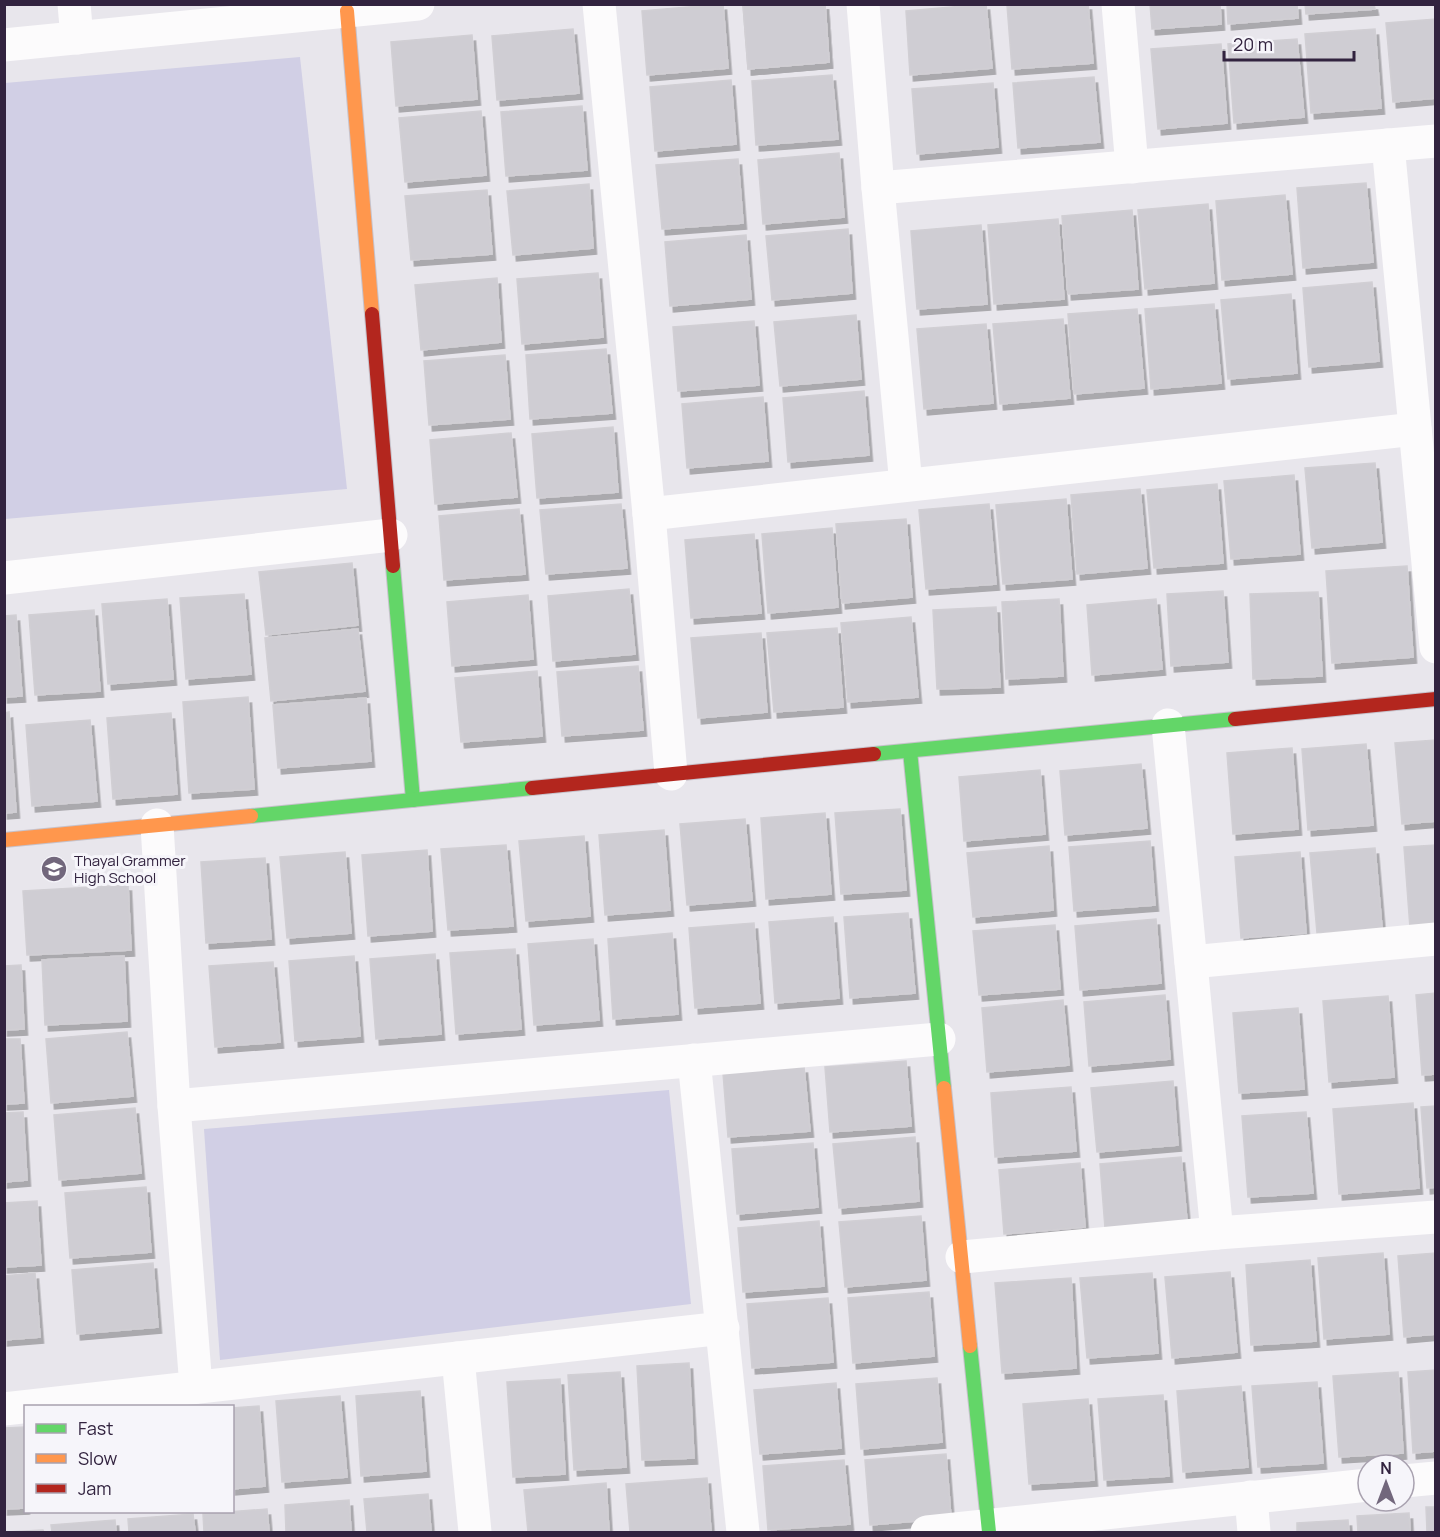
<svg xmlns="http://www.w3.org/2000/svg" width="1440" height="1537" font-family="Manrope,sans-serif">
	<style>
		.green { fill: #d1cfe5 }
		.building { fill: #cfcdd3; stroke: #d1cfd4; stroke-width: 1.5; filter: url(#shadow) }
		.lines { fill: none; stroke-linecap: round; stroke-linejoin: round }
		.fast-casing { stroke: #c6c2cb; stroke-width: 16 }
		.slow-casing { stroke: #c6c2cb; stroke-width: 16 }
		.jam-casing { stroke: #c6c2cb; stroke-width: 16 }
		.street { stroke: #fcfbfc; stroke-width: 33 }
		.fast { stroke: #63d668; stroke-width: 14 }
		.slow { stroke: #ff974d; stroke-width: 14 }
		.jam { stroke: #b3261e; stroke-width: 14 }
		.labels { text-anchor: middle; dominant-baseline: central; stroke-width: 6; stroke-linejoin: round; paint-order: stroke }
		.poi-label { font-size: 15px; fill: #32233f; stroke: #f6f5fa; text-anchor: start }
	</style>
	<defs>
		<filter id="shadow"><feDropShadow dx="3.5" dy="6" stdDeviation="0" flood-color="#0004"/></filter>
	</defs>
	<rect width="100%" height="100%" fill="#e8e6ec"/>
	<g class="green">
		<path d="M300,57l47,432 -342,30v-436z"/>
		<path d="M669,1090l22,214 -471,56 -16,-231z"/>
	</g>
	<g class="building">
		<path d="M723,4l5,64 -81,7 -5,-64z"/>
		<path d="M825,4l4,58 -81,7 -5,-64z"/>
		<path d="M825,4l4,58 -81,7 -5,-64z"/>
		<path d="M986,4l6,64 -82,7 -4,-64z"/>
		<path d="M1088,4l5,59 -81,6 -5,-64z"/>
		<path d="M1150,4h70l1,20 -69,5z"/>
		<path d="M1227,4h70l1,14 -70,6z"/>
		<path d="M1305,4h69l1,5 -69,5z"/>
		<path d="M1436,19v79l-43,4 -7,-79z"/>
		<path d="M573,29l6,64 -82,7 -5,-64z"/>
		<path d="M1375,29l6,79 -70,5 -6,-79z"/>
		<path d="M472,35l5,64 -81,7 -5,-64z"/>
		<path d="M1297,39l7,78 -70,6 -6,-79z"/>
		<path d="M1221,44l6,79 -69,6 -7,-80z"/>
		<path d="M832,75l6,64 -82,6 -4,-64z"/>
		<path d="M1094,77l6,65 -82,6 -5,-65z"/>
		<path d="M731,80l5,64 -81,7 -5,-64z"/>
		<path d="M993,83l5,64 -81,7 -5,-65z"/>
		<path d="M582,106l5,64 -81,6 -5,-64z"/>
		<path d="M481,111l5,64 -81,7 -6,-64z"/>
		<path d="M839,153l5,64 -81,7 -5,-64z"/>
		<path d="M738,159l5,64 -81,6 -6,-64z"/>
		<path d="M1366,183l7,79 -70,6 -6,-80z"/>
		<path d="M589,184l4,64 -80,7 -6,-64z"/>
		<path d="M487,190l5,64 -81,6 -6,-64z"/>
		<path d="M1285,195l7,79 -70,6 -6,-79z"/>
		<path d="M1208,204l6,79 -69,6 -7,-79z"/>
		<path d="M1132,210l6,79 -70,5 -6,-78z"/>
		<path d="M1058,219l6,80 -70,5 -6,-79z"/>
		<path d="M981,225l6,79 -70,5 -6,-78z"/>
		<path d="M848,229l4,64 -80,7 -6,-64z"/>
		<path d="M746,235l5,64 -81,7 -5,-64z"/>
		<path d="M598,273l5,64 -81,7 -5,-65z"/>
		<path d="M497,278l4,64 -80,8 -6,-65z"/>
		<path d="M1372,282l7,79 -70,6 -6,-79z"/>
		<path d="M1291,294l6,79 -69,6 -7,-79z"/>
		<path d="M1214,304l7,79 -70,6 -6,-80z"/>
		<path d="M1137,309l7,79 -70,6 -6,-80z"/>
		<path d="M856,315l5,64 -81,7 -6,-64z"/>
		<path d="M1063,319l7,79 -70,6 -7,-80z"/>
		<path d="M754,321l5,64 -81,6 -5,-64z"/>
		<path d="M986,324l7,79 -69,6 -7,-80z"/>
		<path d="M606,349l6,64 -82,6 -4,-64z"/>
		<path d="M505,355l5,64 -81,6 -5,-64z"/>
		<path d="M864,391l5,64 -81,7 -5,-64z"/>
		<path d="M763,397l5,64 -81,7 -5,-64z"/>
		<path d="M613,427l5,65 -81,6 -5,-64z"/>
		<path d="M511,433l6,64 -82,7 -5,-64z"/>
		<path d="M1375,463l7,79 -70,6 -7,-80z"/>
		<path d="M1294,475l6,79 -69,5 -7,-78z"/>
		<path d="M1217,484l6,79 -69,5 -7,-78z"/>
		<path d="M1140,489l7,79 -70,6 -6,-79z"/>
		<path d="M1066,499l6,80 -69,5 -7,-79z"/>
		<path d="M621,504l6,64 -81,6 -6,-64z"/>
		<path d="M989,504l7,80 -70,5 -7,-79z"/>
		<path d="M519,509l6,65 -81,6 -5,-64z"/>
		<path d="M906,519l6,78 -70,6 -6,-79z"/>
		<path d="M832,528l6,79 -70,6 -6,-79z"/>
		<path d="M754,534l7,79 -70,5 -6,-78z"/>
		<path d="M352,563l6,62 -92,10 -7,-63z"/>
		<path d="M1407,566l6,91 -81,6 -6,-92z"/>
		<path d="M629,589l6,65 -82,7 -5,-65z"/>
		<path d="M1223,591l5,71 -57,4 -4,-72z"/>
		<path d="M1318,592l4,84 -69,3 -3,-85z"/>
		<path d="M244,594l7,80 -65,5 -6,-81z"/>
		<path d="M528,595l5,64 -81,7 -5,-64z"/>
		<path d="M167,599l6,80 -65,5 -6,-80z"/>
		<path d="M1059,599l4,77 -57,3 -4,-77z"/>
		<path d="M1156,599l6,70 -70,6 -5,-70z"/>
		<path d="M996,607l4,80 -63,2 -4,-79z"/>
		<path d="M94,610l6,81 -65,4 -6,-80z"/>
		<path d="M16,615l6,81 -18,1v-81z"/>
		<path d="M911,617l7,80 -70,5 -7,-79z"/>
		<path d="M837,628l6,79 -69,5 -7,-79z"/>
		<path d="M358,629l7,62 -94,10 -6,-63z"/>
		<path d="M761,633l6,79 -69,6 -7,-80z"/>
		<path d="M638,666l5,64 -81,6 -5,-64z"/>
		<path d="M537,671l5,65 -81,6 -6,-64z"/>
		<path d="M248,697l6,92 -65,4 -6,-91z"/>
		<path d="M366,698l5,63 -93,7 -5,-63z"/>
		<path d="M9,712l7,100 -12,1v-100z"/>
		<path d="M171,713l6,81 -64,5 -6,-81z"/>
		<path d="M90,720l7,81 -65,5 -6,-81z"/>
		<path d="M1436,740v81l-34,3 -7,-81z"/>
		<path d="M1366,744l7,81 -65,5 -6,-81z"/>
		<path d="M1292,748l6,81 -65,5 -6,-81z"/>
		<path d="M1141,764l6,64 -82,7 -5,-64z"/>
		<path d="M1040,770l5,64 -81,7 -5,-64z"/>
		<path d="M900,809l6,81 -65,4 -6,-81z"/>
		<path d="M825,813l6,81 -65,5 -5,-81z"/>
		<path d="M745,819l7,81 -65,5 -7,-81z"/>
		<path d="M664,830l6,80 -65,5 -6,-80z"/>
		<path d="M584,836l6,80 -64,5 -7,-80z"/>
		<path d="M1150,841l5,64 -81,6 -5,-64z"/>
		<path d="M506,845l7,81 -65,4 -7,-81z"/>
		<path d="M1436,845v81l-26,2 -6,-81z"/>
		<path d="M1049,846l4,64 -80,7 -6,-64z"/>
		<path d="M1375,848l7,80 -65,5 -7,-80z"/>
		<path d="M427,850l5,81 -64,5 -6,-81z"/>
		<path d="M345,852l6,81 -64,5 -7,-81z"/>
		<path d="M1300,852l6,81 -65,5 -6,-81z"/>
		<path d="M265,858l6,81 -65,4 -5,-81z"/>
		<path d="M128,885l3,65 -104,5 -4,-64z"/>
		<path d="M908,913l7,80 -65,5 -6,-81z"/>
		<path d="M833,917l6,81 -64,5 -6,-81z"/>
		<path d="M1156,919l5,64 -81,7 -5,-64z"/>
		<path d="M754,923l6,80 -65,5 -6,-80z"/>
		<path d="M1055,925l5,64 -81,6 -6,-64z"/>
		<path d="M672,933l6,81 -65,5 -5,-80z"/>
		<path d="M593,939l6,81 -65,5 -6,-81z"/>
		<path d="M515,949l6,80 -65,5 -6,-81z"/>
		<path d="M435,954l6,80 -65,5 -6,-80z"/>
		<path d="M124,956l3,65 -82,4 -3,-65z"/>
		<path d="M354,956l6,80 -65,5 -6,-80z"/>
		<path d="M273,962l7,80 -65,5 -6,-81z"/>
		<path d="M21,965l3,64 -20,1v-64z"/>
		<path d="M1436,993v81l-14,1 -6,-80z"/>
		<path d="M1165,995l5,64 -81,7 -5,-64z"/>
		<path d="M1388,996l6,81 -65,5 -6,-81z"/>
		<path d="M1063,1000l6,65 -82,7 -5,-64z"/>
		<path d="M1298,1008l6,81 -65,4 -6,-80z"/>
		<path d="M127,1032l6,64 -82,7 -5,-64z"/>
		<path d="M4,1039h16l4,64 -20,1z"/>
		<path d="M906,1061l5,65 -81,6 -5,-65z"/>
		<path d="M804,1067l6,64 -82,6 -5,-64z"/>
		<path d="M1173,1081l5,64 -81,7 -6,-64z"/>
		<path d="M1071,1087l5,64 -81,6 -4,-64z"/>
		<path d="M1413,1103l6,85 -80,6 -6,-85z"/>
		<path d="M1436,1106v81l-9,1 -6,-81z"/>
		<path d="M135,1108l6,65 -82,7 -5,-65z"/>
		<path d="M23,1112l4,68 -23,2v-69z"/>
		<path d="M1306,1112l7,81 -65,4 -6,-81z"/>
		<path d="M915,1137l4,64 -80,7 -6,-64z"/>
		<path d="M813,1143l5,64 -81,7 -5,-65z"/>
		<path d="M1181,1157l6,64 -82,7 -5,-64z"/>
		<path d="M1080,1163l5,64 -81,7 -5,-64z"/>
		<path d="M146,1187l5,65 -81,6 -5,-65z"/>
		<path d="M37,1201l4,64 -37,2v-64z"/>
		<path d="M921,1216l5,64 -81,7 -6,-65z"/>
		<path d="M819,1221l5,65 -81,6 -5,-64z"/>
		<path d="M1383,1253l6,81 -65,5 -6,-81z"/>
		<path d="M1436,1253v81l-32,3 -6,-81z"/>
		<path d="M1310,1260l6,81 -65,4 -5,-80z"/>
		<path d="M153,1263l5,64 -81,7 -5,-64z"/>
		<path d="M1230,1272l7,80 -65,6 -7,-81z"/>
		<path d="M35,1273l5,64 -36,3v-64z"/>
		<path d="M1152,1273l6,80 -71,5 -7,-80z"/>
		<path d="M1071,1278l5,90 -74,5 -7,-90z"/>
		<path d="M929,1292l5,64 -81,7 -5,-65z"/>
		<path d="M828,1298l5,64 -81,6 -5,-64z"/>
		<path d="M689,1363l5,95 -52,2 -5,-94z"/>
		<path d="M1436,1370v81l-23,2 -5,-81z"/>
		<path d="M620,1372l6,95 -52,3 -6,-95z"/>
		<path d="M1398,1372l5,81 -64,4 -6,-81z"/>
		<path d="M937,1378l5,64 -81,7 -5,-65z"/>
		<path d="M560,1379l5,95 -52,3 -6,-95z"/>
		<path d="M1317,1382l6,81 -65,4 -6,-81z"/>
		<path d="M836,1383l5,65 -81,6 -6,-64z"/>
		<path d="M1241,1386l7,81 -65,5 -6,-81z"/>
		<path d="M420,1391l6,80 -65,5 -5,-80z"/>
		<path d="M1163,1395l6,81 -65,4 -6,-81z"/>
		<path d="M340,1396l7,81 -65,5 -6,-81z"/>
		<path d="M1088,1399l6,81 -65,4 -6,-80z"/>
		<path d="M259,1406l6,80 -33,3v-81z"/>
		<path d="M26,1427v81l-22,1v-81z"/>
		<path d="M946,1454l5,64 -81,7 -5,-65z"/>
		<path d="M844,1460l6,64 -82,6 -5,-64z"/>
		<path d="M707,1478l4,54h-81l-4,-48z"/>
		<path d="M606,1483l3,49h-81l-4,-42z"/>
		<path d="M428,1494l3,38h-64l-3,-33z"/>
		<path d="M349,1500l2,32h-65l-1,-27z"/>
		<path d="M1426,1507h10v25h-9z"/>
		<path d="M267,1509l2,23h-65l-1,-18z"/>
		<path d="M1409,1513l1,19h-52l-1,-16z"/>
		<path d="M193,1514l2,18h-66l-1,-13z"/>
		<path d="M115,1520l1,12h-64l-1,-7z"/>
		<path d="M1348,1520l1,12h-52v-9z"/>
		<path d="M43,1530l1,2h-38z"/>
	</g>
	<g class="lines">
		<g class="fast-casing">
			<g id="fast">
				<path d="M393,566l20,234"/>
				<path d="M910,751l34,337"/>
				<path d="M874,754l361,-35"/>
				<path d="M251,816l281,-28"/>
				<path d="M970,1346l19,186"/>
			</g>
		</g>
		<g class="slow-casing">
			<g id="slow">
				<path d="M347,11l25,303"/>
				<path d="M4,840l247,-24"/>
				<path d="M944,1088l26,258"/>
			</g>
		</g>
		<g class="jam-casing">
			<g id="jam">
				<path d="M372,314l21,252"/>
				<path d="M1235,719l201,-20"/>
				<path d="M532,788l342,-34"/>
			</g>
		</g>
		<g class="street">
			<path d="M74,4l3,34"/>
			<path d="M599,4l50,510 22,260"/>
			<path d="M863,4l15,184 28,297"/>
			<path d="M1118,4l14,163"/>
			<path d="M4,45l414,-41"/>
			<path d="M1388,145l48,502"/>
			<path d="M878,188l558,-47"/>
			<path d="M649,514l766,-85"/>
			<path d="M4,578l387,-43"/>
			<path d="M1168,725l49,508"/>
			<path d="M157,825l17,281 22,281"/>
			<path d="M1191,962l245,-23"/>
			<path d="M694,1060l49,472"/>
			<path d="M174,1106l765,-67"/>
			<path d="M962,1257l255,-24 219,-16"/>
			<path d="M458,1358l17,174"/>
			<path d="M4,1409l719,-81"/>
			<path d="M1404,1481l32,-3"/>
			<path d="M1251,1497l3,35"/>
			<path d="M927,1532l441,-47"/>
		</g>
		<use href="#fast" class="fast"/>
		<use href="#slow" class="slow"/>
		<use href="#jam" class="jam"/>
	</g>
	<defs>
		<g id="university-disc" transform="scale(1.35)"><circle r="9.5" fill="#72677c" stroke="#f6f5fa"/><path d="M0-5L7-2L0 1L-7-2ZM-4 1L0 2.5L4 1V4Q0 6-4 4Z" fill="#fff"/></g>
	</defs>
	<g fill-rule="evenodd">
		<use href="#university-disc" x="54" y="869"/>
	</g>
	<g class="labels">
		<g class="poi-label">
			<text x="74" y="860">Thayal Grammer<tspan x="74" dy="17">High School</tspan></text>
		</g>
	</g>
	<rect width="1440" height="1537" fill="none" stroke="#32233f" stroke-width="12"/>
	<rect x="24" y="1405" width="210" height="108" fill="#f6f5fa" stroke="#a8a1af" stroke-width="1.5"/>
	<rect x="36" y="1424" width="30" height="9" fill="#63d668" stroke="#a8a1af" stroke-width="1.5"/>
	<text x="78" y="1435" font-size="18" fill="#32233f">Fast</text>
	<rect x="36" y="1454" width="30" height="9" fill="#ff974d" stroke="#a8a1af" stroke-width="1.5"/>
	<text x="78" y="1465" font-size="18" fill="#32233f">Slow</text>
	<rect x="36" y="1484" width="30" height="9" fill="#b3261e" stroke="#a8a1af" stroke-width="1.5"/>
	<text x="78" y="1495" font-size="18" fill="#32233f">Jam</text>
	<g transform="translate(1386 1483)"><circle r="28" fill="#f6f5fa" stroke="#a8a1af" stroke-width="1.5"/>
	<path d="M0-4.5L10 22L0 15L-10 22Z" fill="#72677c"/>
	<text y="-9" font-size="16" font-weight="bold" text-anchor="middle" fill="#32233f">N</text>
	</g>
	<path d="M1224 51v9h130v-9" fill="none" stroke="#32233f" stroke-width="3"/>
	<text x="1233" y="51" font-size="18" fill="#32233f" stroke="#f6f5fa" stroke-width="4.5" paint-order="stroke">20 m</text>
</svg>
